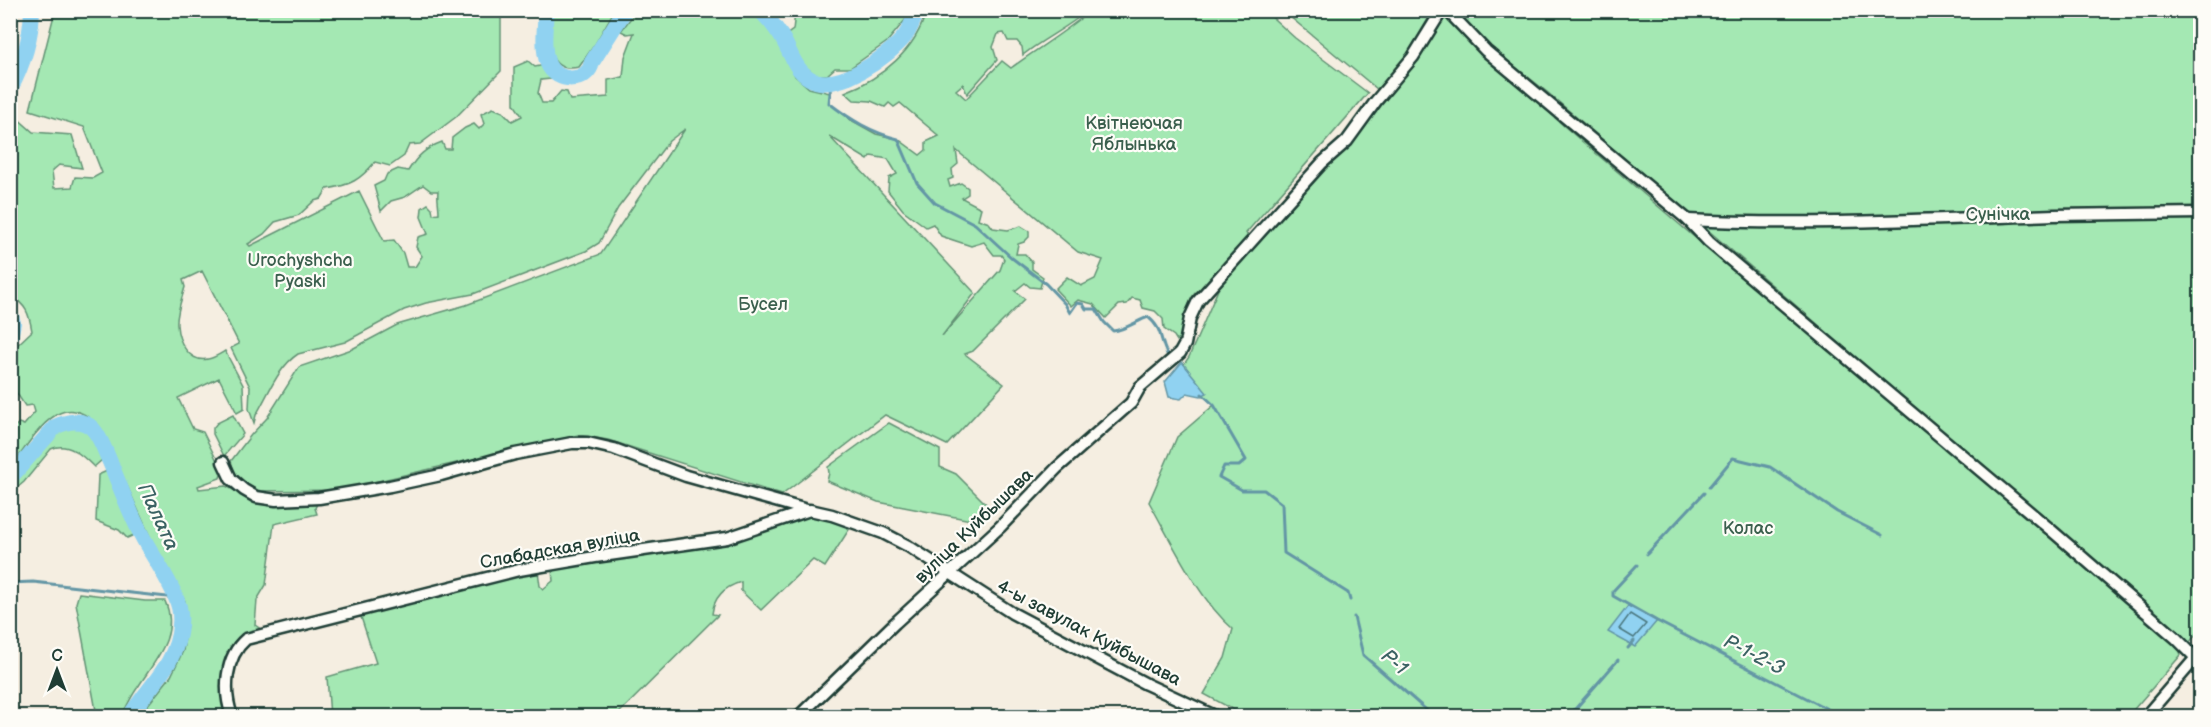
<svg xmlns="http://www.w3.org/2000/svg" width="2211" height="727" font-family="'Balsamiq Sans',sans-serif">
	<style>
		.green { fill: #a4e8b3; stroke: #629274; stroke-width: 1.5; fill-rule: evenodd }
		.water { fill: #90d2f1; stroke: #6396a5; stroke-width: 1.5 }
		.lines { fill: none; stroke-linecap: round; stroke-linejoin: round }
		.shore { stroke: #4c7980; stroke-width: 1.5 }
		.stream { stroke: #6396a5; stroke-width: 3 }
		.river { stroke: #90d2f1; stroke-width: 16 }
		.minor-casing { stroke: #1f3d34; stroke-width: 15 }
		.minor { stroke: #fdfcf7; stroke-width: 10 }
		.labels { text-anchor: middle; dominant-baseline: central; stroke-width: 4.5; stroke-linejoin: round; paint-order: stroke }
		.park-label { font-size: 18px; fill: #3a5f4d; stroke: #fdfcf7 }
		.street-label { font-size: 18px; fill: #1f3d34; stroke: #fdfcf7 }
		.water-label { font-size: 20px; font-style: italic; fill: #3b6263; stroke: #fdfcf7 }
	</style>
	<rect width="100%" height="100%" fill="#f5eee1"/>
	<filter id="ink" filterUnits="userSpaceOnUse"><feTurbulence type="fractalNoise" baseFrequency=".0167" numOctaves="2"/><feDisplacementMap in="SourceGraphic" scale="12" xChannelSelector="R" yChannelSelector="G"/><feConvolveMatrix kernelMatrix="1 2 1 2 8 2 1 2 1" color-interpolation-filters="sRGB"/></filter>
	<g filter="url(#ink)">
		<g class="green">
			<path d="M1091,10l174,1 30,27 73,55 -122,140 3,5 -47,54 -3,-2c-14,7 -13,41 -20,54l-5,-8 -10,-7 -1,-10 -8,-8 -12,-3 -3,-8 -8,-2 -5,6 -8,1 -13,13 -13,-14 -15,-4 -7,6 -16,-17 12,-12 14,9 14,-7 8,-19 -25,-8 -122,-102 2,14 -6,5 1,9 -5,2 2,7 11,-4 7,5v6l-6,4 19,10 -3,11 11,4 4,5 15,2 13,-4 8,5v6l-5,5 -6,2 -2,10h9l7,8v7l11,8 -3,11 -10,-1 -5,-4 -10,8 10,8 -52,52 -8,3 39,30 -57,61 -62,-30 -103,80 -174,-55 -30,-5 -239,55 -84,1 -21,-19 -3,-11 20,-26 16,-17 32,-51 53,-18 45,-24 69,-20 135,-51 84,-125 -16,12 -51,67 -19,35 -13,8 -113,43 -47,9 -22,7 -59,32 -47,12c-20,13 -30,41 -42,61l-2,8 -5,-14 1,-22 -19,-39 8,-4 -37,-73 -19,9 2,7c-3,11 -9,26 -8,38 1,15 11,38 31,34 6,-1 12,-5 17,-8l18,34 1,24 -7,4 -18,-35 -41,20 15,31 10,3 19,39 -2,7 -22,8 1,3 27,-3 15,8 77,8 -3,6 2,6 -43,10 -8,61 -9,15 -2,25 7,5 -18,4 -11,9 -5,13 -4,19 13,41h-98l32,-40 12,-25 4,-27 -2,-23 -27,-47 -53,-117c-37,-60 -69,-5 -94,31v-27l3,-4 -1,-9 6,-5 5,2 11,-13 -2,-7 -8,1 -11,-17h-3v-38l21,-20c-3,-18 -6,-26 -21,-35v-169l6,-9 16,14 39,3 10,33 -23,-3 -7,6 2,17 18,-1 3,-10 18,1 9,-5 -18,-46 -54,-17 25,-99h446v60l-45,46 -36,27 -11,1 -5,11 -14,10 -15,-4c-15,18 -24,23 -48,27l-6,10 -7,2 -15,14 -24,7 -11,12 -16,10 2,2 109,-55 25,50 10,-1 9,13 4,14h8l7,-11 -6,-9 2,-10 10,-3 -7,-17 1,-9 6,-4 4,4 1,6 6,-1c0,-8 -2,-14 -1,-22h-7l-8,-6 -18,12 -14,4 -10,10 -7,-25 10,-5 3,-7 11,-5 10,2c9,-15 18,-23 34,-29l3,7h6l1,-11 13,-10 9,-4 5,5 5,-5 -3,-10 12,-6 10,4 9,9 10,-5 -8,-12v-37l14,-6 7,6 15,-3 4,4 1,7 -4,4 -10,1 -3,13 4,10h9l10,-12 6,1 3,8 38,-3v-17l15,-3 2,-20 9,-24 -7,1 -6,-3 15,-20h116l24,26 9,16 10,23 14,12 21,5 -1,10 22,17 25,14 22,5 22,16 6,-5v-8l13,-6 -39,-33 -6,4 -5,-4 -4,4 -14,-6 -17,-1 -9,-8c36,-13 72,-43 81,-81h161c-20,17 -44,28 -64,44l-1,-8 -5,-6h-9l-4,-8 -6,1 -5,13 4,13 -30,34 -4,-10 -7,6 10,9 36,-38 9,7c27,-20 55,-36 80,-58zM829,136l39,24 3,-4 17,3 9,15 -8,4 -1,13 15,19 23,17 7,-3 8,12 30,10 13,-4 10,13h7l3,4 -4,11 -58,66 33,-43z"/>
			<path d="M552,11h62l-19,33 -16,23c-37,8 -29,-33 -27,-56z"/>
			<path d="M793,11h116l-3,8 -19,23 -37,26h-15l-8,7h-11l-14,-11 -16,-29 7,-5 2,-17z"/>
			<path d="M1283,11h150l-32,54 -24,24z"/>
			<path d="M1453,11h747v619l-11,13 -642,-551 -64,-51z"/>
			<path d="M1445,18l119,108 156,133 221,184 238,205 2,7 -53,61h-883l-41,-22 21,-36 8,-29c-35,-30 -61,-87 -84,-127l28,-65 37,-32 -37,-31 12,-17 31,-72 116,-127 49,-57z"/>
			<path d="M233,415l10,19 -19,22 -11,-22v-6l4,-5z"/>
			<path d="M889,423l51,27v17l16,7 35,35 -15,12 -98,-19 -51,-21 2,-8 -1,-6z"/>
			<path d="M75,425c18,5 22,17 28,34l-9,8c-11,-11 -26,-26 -43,-18l-27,33 -13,11v-19l35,-39 2,5 9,-10z"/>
			<path d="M107,471l27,64 -7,3 -8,-8 -23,-9 2,-46z"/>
			<path d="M805,516l26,3 19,9 -25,39 -12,-7 -52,50 -20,-19v-9c-17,5 -27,15 -29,32l6,1 -102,101h-222l-4,-1 -1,1h-59l-3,-39 49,-14 -16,-49 178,-43 2,15 3,3 10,-8 -1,-11 149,-25z"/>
			<path d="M79,593l66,8h20c15,34 -10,59 -27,86 -7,9 -11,20 -17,29h-24l-21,-113z"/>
		</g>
		<g class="water">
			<path d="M1182,362l25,31 -6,3 -14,-3 -6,6 -12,-2 -4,-15z"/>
			<path d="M1628,606l29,15 -22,26 -27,-15z"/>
		</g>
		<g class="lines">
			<path class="shore" d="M1630,614l16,10 -12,14 -15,-9z"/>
			<g class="stream">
				<path d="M831,83l-2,20c22,17 42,29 69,36l19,44 18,20 40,21 37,34 34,26 19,20 5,9 7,-10 6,1 3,5h10l8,13 9,9c12,-1 24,-10 35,-14 15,12 11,21 19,37"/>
				<path d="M1202,394l12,11 32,55 -7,6h-15l-5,11 23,13h22l18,14 2,49 64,40 2,7"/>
				<path d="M1709,487l24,-29 37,9 67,45 45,23"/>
				<path d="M1647,554l57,-61"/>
				<path d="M1637,565l-24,26v5l44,25 184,95"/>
				<path d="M10,583l23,-1 143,16"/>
				<path d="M1354,617l9,38 70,61"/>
				<path d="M1628,648l6,-7"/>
				<path d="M1569,716l49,-56"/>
			</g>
			<g class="river">
				<path d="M546,10c-1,17 -4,38 2,54 8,19 40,20 44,-2l33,-52"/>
				<path d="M760,10c8,8 15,17 21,26 9,14 13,33 28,42 27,17 79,-21 96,-42 5,-7 9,-17 12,-26"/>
				<path d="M10,89c14,-26 21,-50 22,-79"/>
				<path d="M10,313l3,10 -3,15"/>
				<path d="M10,478l45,-51c12,-6 27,-9 38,2 8,9 12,22 17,33 10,24 19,49 31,72 11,22 26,41 35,64 4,9 5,18 4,27 -2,38 -32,62 -50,91"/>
			</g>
			<g class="minor-casing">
				<g id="minor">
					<path d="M1447,10l39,41 202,169 21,22 342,288 125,108 20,20"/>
					<path d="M1688,220c122,6 244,-1 366,-5 49,-1 98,-1 146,-2"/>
					<path d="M223,462l8,17 13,11 12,7 20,3 43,-2 71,-12 51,-11 74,-21 57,-11h16l26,6 72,27 121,34"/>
					<path d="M232,716c-9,-25 -7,-59 14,-77l273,-69 76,-13 132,-19 83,-28 22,5 51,18 25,13 104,67 134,71 69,32"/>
					<path d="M799,716l96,-93 105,-96 57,-59 74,-65 9,-16 40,-34 5,-9 5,-26 8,-17 124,-138 25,-22 29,-40 37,-44 29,-47"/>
					<path d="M2146,716l54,-63"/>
				</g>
			</g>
			<use href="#minor" class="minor"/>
		</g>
	</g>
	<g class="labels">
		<g class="park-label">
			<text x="1134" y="123">Квітнеючая<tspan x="1134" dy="21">Яблынька</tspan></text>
			<text x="1998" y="214">Сунічка</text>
			<text x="300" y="260">Urochyshcha<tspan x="300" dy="21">Pyaski</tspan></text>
			<text x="763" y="304">Бусел</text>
			<text x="1748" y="528">Колас</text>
		</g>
		<g class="street-label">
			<text transform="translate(974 526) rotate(-44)">вуліца Куйбышава</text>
			<text transform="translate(560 549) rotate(-10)">Слабадская вуліца</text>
			<text transform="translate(1089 633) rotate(28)">4-ы завулак Куйбышава</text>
		</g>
		<g class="water-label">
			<text transform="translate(158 517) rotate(65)">Палата</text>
			<text transform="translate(1754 655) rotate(27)">P-1-2-3</text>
			<text transform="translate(1394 662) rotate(41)">P-1</text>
		</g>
	</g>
	<rect width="2211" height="727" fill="none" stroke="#fdfcf7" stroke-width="36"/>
	<rect x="18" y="18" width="2175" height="691" fill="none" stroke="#1f3d34" stroke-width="2" filter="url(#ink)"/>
	<g transform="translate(57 670)" stroke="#fdfcf7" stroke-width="4.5" paint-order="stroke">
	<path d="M0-4.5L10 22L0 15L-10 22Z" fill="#1f3d34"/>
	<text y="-9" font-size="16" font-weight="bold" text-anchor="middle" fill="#1f3d34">С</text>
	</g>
</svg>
